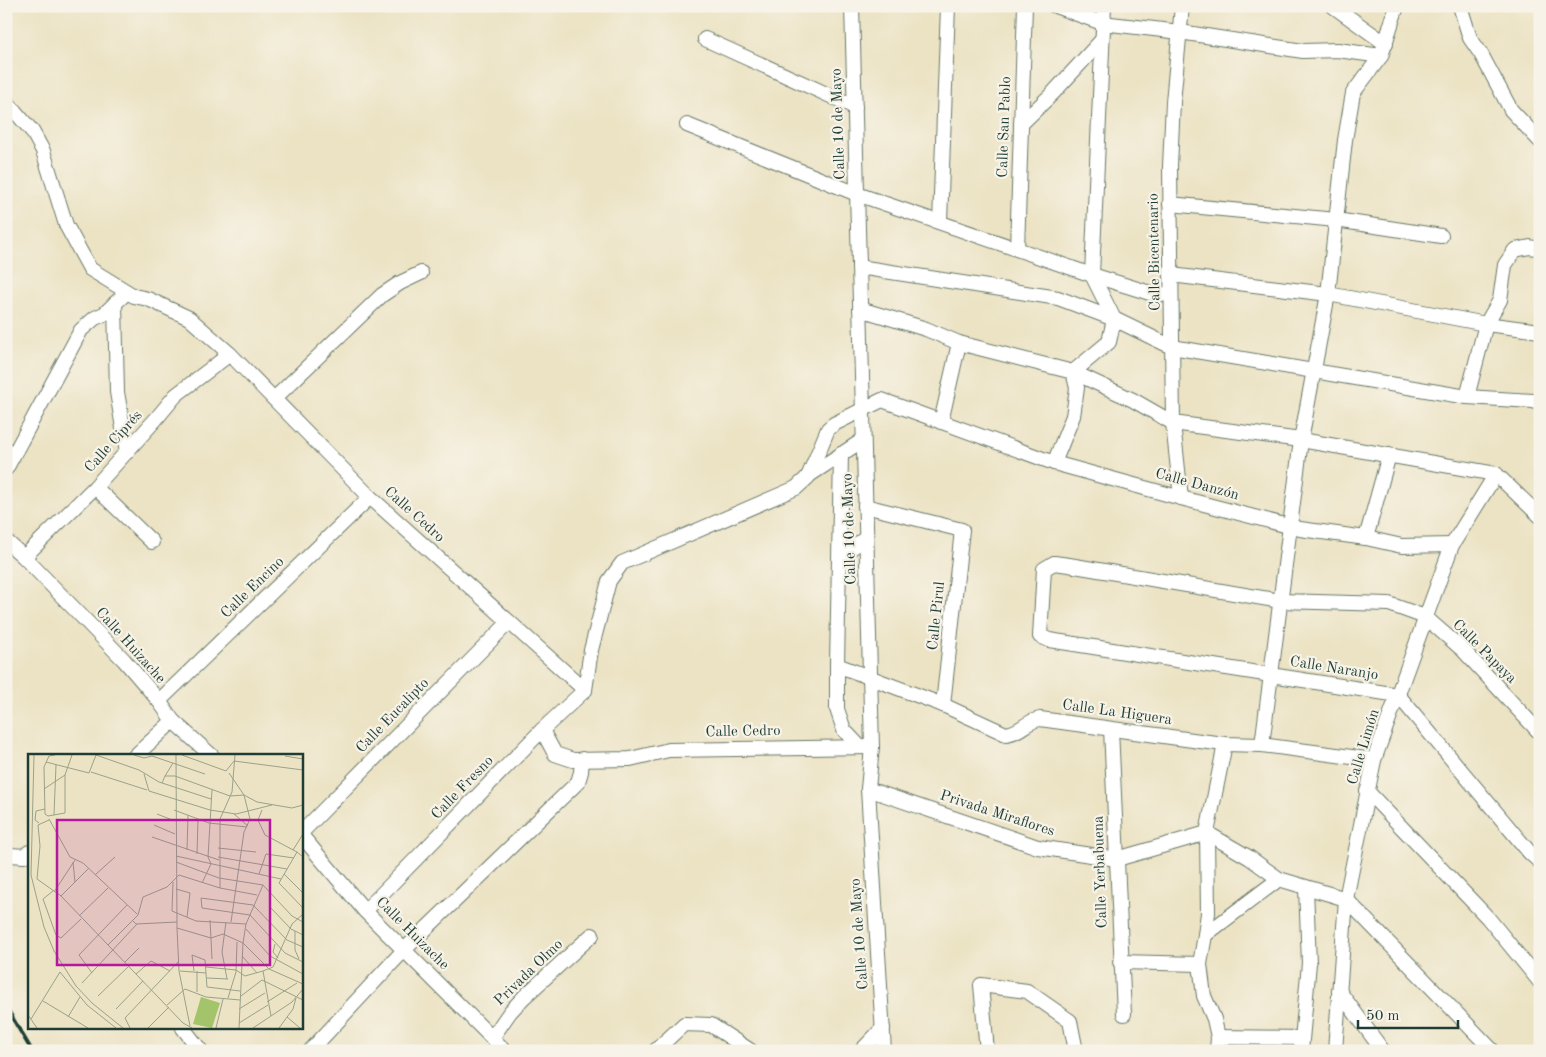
<svg xmlns="http://www.w3.org/2000/svg" width="1546" height="1057" font-family="'Old Standard TT',serif">
	<style>
		.lines { fill: none; stroke-linecap: round; stroke-linejoin: round }
		.minor-casing { stroke: #677766; stroke-width: 16 }
		.minor { stroke: #fff; stroke-width: 14 }
		.rail { stroke: #1f3d34; stroke-width: 4 }
		.labels { text-anchor: middle; dominant-baseline: central; stroke-width: 4.5; stroke-linejoin: round; paint-order: stroke }
		.street-label { font-size: 15px; fill: #1f3d34; stroke: #f7f3e8 }
		.inset-road { fill: none; stroke: #9aa18a; stroke-width: 1 }
		.view { fill: #b5179e; fill-opacity: 0.15; stroke: #b5179e; stroke-width: 2.5 }
		.inset-edge { fill: none; stroke: #1f3d34; stroke-width: 2.5 }
	</style>
	<rect width="100%" height="100%" fill="#f7f3e8"/>
	<filter id="ink" filterUnits="userSpaceOnUse"><feTurbulence type="fractalNoise" baseFrequency=".02" numOctaves="2"/><feDisplacementMap in="SourceGraphic" scale="10" xChannelSelector="R" yChannelSelector="G"/><feConvolveMatrix kernelMatrix="1 2 1 2 8 2 1 2 1" color-interpolation-filters="sRGB"/></filter>
	<filter id="wash" filterUnits="userSpaceOnUse"><feTurbulence type="fractalNoise" baseFrequency=".0096" numOctaves="4" result="noise"/><feDisplacementMap in="SourceGraphic" scale="20" xChannelSelector="R" yChannelSelector="G"/><feGaussianBlur stdDeviation="1.12" result="paint"/><feColorMatrix in="noise" values="0 0 0 0 0 0 0 0 0 0 0 0 0 0 0 0 0 1.4 0 .05"/><feComposite in="paint" operator="in"/></filter>
	<g filter="url(#wash)">
		<rect width="100%" height="100%" fill="#ece3c4"/>
	</g>
	<g filter="url(#ink)">
		<g class="lines">
			<g class="minor-casing">
				<g id="minor">
					<path d="M852,6l20,741 -4,42 16,262"/>
					<path d="M1055,6l47,17 78,9 123,19 35,-1 43,6"/>
					<path d="M1333,6l53,38"/>
					<path d="M1460,6l10,32 11,16 30,56 29,31"/>
					<path d="M705,39l150,68"/>
					<path d="M6,101l26,30 11,20 23,74 24,44 44,27 14,3 41,19 41,36 140,143 215,193"/>
					<path d="M1021,124l32,-31 48,-52"/>
					<path d="M687,125l170,69 235,81 58,18 21,2"/>
					<path d="M1170,204l166,16 105,16"/>
					<path d="M940,222l8,-216"/>
					<path d="M1017,249l8,-243"/>
					<path d="M859,267l199,31 56,21 58,28 295,50 66,4 7,2"/>
					<path d="M1171,275l157,19 158,30 54,7"/>
					<path d="M115,303l2,89 10,60"/>
					<path d="M860,309l66,20 33,14 114,29 60,28 40,23 128,17 195,34"/>
					<path d="M1073,372l36,-30 5,-23 -22,-44 12,-269"/>
					<path d="M1467,397l19,-73 14,-24 5,-35 10,-15 15,-3 10,2"/>
					<path d="M274,399l108,-104 18,-12 21,-10"/>
					<path d="M941,422l18,-79"/>
					<path d="M841,454l-4,211 106,40 63,29c16,-2 18,-12 34,-15l160,22 25,3 37,1 112,15"/>
					<path d="M1054,463l19,-47 4,-28 -4,-16"/>
					<path d="M6,469l75,-139 14,-12 9,-4 23,-22"/>
					<path d="M1496,474l44,42"/>
					<path d="M808,476l55,-36"/>
					<path d="M95,487l57,55"/>
					<path d="M1181,498l-8,-75 -3,-257 3,-64 9,-96"/>
					<path d="M865,506l97,24 -19,175"/>
					<path d="M1366,538l23,-83"/>
					<path d="M6,541l18,16 100,103 35,41 14,20 39,35"/>
					<path d="M840,556l26,-18"/>
					<path d="M24,557l71,-70 61,-68 20,-24 54,-41"/>
					<path d="M837,665v44l7,21 16,17"/>
					<path d="M585,690l6,-40 18,-69 13,-18 174,-75 12,-11 20,-48 6,-5 48,-24 172,63 127,35 119,31 66,9 36,8 50,-1"/>
					<path d="M159,701l211,-204"/>
					<path d="M1111,729l13,285"/>
					<path d="M542,730l13,24 18,6 57,-1 39,-9 203,-3"/>
					<path d="M1540,733l-77,-83 -38,-33 -36,-13 -109,-3 -211,-36 -15,-2 -10,6 -4,67 9,4 349,55 132,158 10,9"/>
					<path d="M1262,745l39,-305 27,-146 17,-154 8,-47 28,-37 16,-50"/>
					<path d="M135,756l38,-35"/>
					<path d="M868,789l170,58 79,12 90,-26 43,25 29,21 67,20 147,152"/>
					<path d="M1367,791l121,127 52,64"/>
					<path d="M301,833l208,-211"/>
					<path d="M301,835l64,76 140,140"/>
					<path d="M6,852l5,3 13,1 5,-4"/>
					<path d="M365,911l177,-181 43,-40"/>
					<path d="M1205,935l74,-56"/>
					<path d="M1120,962l80,2"/>
					<path d="M1339,991l44,60"/>
					<path d="M183,1028l18,23"/>
					<path d="M1218,1037l84,1"/>
					<path d="M492,1038l18,-26 14,-15 68,-62"/>
					<path d="M310,1051l94,-101 174,-168 3,-10 1,-13"/>
					<path d="M655,1051l29,-27 27,1 40,26"/>
					<path d="M861,1051l22,-23"/>
					<path d="M987,1051l-6,-66 46,6 43,30 6,30"/>
					<path d="M1217,1051l1,-14 -4,-18 -10,-23 -4,-32 5,-29 3,-22 -1,-80 18,-89"/>
					<path d="M1301,1051l8,-88 -3,-75"/>
					<path d="M1335,1051l11,-152 28,-139 78,-215 44,-71"/>
				</g>
			</g>
			<use href="#minor" class="minor"/>
			<path class="rail" d="M6,1007l26,44"/>
		</g>
	</g>
	<g class="labels">
		<g class="street-label">
			<text transform="translate(839 124) rotate(-92)">Calle 10 de Mayo</text>
			<text transform="translate(1005 127) rotate(-88)">Calle San Pablo</text>
			<text transform="translate(1155 252) rotate(-91)">Calle Bicentenario</text>
			<text transform="translate(114 442) rotate(-48)">Calle Ciprés</text>
			<text transform="translate(1197 485) rotate(15)">Calle Danzón</text>
			<text transform="translate(414 515) rotate(42)">Calle Cedro</text>
			<text transform="translate(850 529) rotate(-92)">Calle 10 de Mayo</text>
			<text transform="translate(253 588) rotate(-44)">Calle Encino</text>
			<text transform="translate(937 616) rotate(-84)">Calle Pirul</text>
			<text transform="translate(130 646) rotate(48)">Calle Huizache</text>
			<text transform="translate(1484 652) rotate(45)">Calle Papaya</text>
			<text transform="translate(1334 669) rotate(9)">Calle Naranjo</text>
			<text transform="translate(1117 713) rotate(8)">Calle La Higuera</text>
			<text transform="translate(393 716) rotate(-46)">Calle Eucalipto</text>
			<text transform="translate(743 732) rotate(-1)">Calle Cedro</text>
			<text transform="translate(1364 747) rotate(-73)">Calle Limón</text>
			<text transform="translate(463 788) rotate(-46)">Calle Fresno</text>
			<text transform="translate(997 814) rotate(18)">Privada Miraflores</text>
			<text transform="translate(1101 872) rotate(-92)">Calle Yerbabuena</text>
			<text transform="translate(412 934) rotate(45)">Calle Huizache</text>
			<text transform="translate(860 934) rotate(-94)">Calle 10 de Mayo</text>
			<text transform="translate(529 973) rotate(-44)">Privada Olmo</text>
		</g>
	</g>
	<g transform="translate(28 754)">
		<rect width="275" height="275" fill="#ece3c4"/>
		<path d="M173,243l19,6 -8,25 -19,-4z" fill="#a4c46c"/>
		<path class="inset-road" d="M6,1l-3,120 13,52 10,24 22,35 16,17 31,25M27,1l-6,1 -5,11 1,47 3,2 17,-3v-38l7,-20M68,1l43,15 20,12 52,17M106,1l10,3 8,-2 53,18M148,1l1,173 2,43 11,55M154,1l44,16M257,2l18,3M18,8l43,11 7,-18M198,17l8,-10 69,9M63,18l56,18M201,19l15,22 6,24 -6,13 -13,90M116,20l5,17 61,19 26,4 36,-9M137,22l8,-13M134,29l3,-7h10l55,20 14,-1 13,7 35,6 11,-3M16,35l21,-14M146,56l35,13 38,4M234,56l-4,10 7,15 32,17M129,60l18,7M206,60l14,12M26,61l2,-50M21,65l21,38 13,6 54,51M21,66l-11,5 2,21 -3,33 24,17 122,127 9,5M11,69l-4,-3 1,-9 9,-2M126,71l21,9M124,83l67,23M190,94l38,4M159,96l1,-35M265,96l10,-16M169,100l1,-35M148,102l105,23M190,103l69,12M275,103l-6,-5 -18,31 24,25M45,108l2,20M148,108l43,16 44,7M231,120l7,-20 28,4M256,120l19,19M67,121l20,-18M145,128l-1,29 24,10 50,3M174,129l9,-19 -3,-7 4,-67M235,131l29,31 11,6M192,134v-69l12,-27 3,-37M148,135l14,4 -3,24M25,137l-10,8 13,36 5,3 20,-19M26,138l21,-32M33,142l28,-28M242,153l21,22 12,6M110,161l5,-18 24,-10 12,-12 41,13 37,7M51,162l29,-28M104,166l4,4 41,-2M182,166l2,39M198,168l-4,30 5,27M149,174l34,10 12,-4 20,9 26,26 34,15M218,175l24,27 33,18M267,177v19l4,9M247,190l-2,8 5,6M80,191l30,-30M275,193l-16,-7 -34,-35 -52,-7 1,10 48,7 35,38 18,9M214,202l15,17M97,208l14,-14M178,213l30,3 9,6 18,-5M152,217l26,2M166,217l-2,-16 13,5 2,27 33,4M64,219l-13,-18 48,-50M108,220l15,-13 19,10M179,224l21,1M234,226l41,20M54,229l55,-59M169,238v-21M70,242l31,-30M213,242l21,-16M200,244l8,-26 1,-30M15,247l45,27M239,248l30,-19M139,251l18,-16 21,8 34,3M88,255l27,-28M211,255l26,-16M0,261l9,13M243,262l-8,-45 10,-4 19,-43 11,-10M40,263l12,-20M259,263l13,11M3,265l29,-47 27,33 29,23M211,269l29,-18M102,274l-5,-10 53,-56M120,274l21,-21M188,274l7,-29M211,274l4,-85 3,-19 17,-39M225,274l39,-26 11,-13M251,274l14,-19 3,-11"/>
		<path class="view" d="M29,66h213v145h-213z"/>
		<rect width="275" height="275" class="inset-edge"/>
	</g>
	<rect width="1546" height="1057" fill="none" stroke="#f7f3e8" stroke-width="25"/>
	<path d="M1358 1020v8h100v-8" fill="none" stroke="#1f3d34" stroke-width="2.5"/>
	<text x="1366" y="1020" font-size="15" fill="#1f3d34" stroke="#f7f3e8" stroke-width="4" paint-order="stroke">50 m</text>
</svg>
